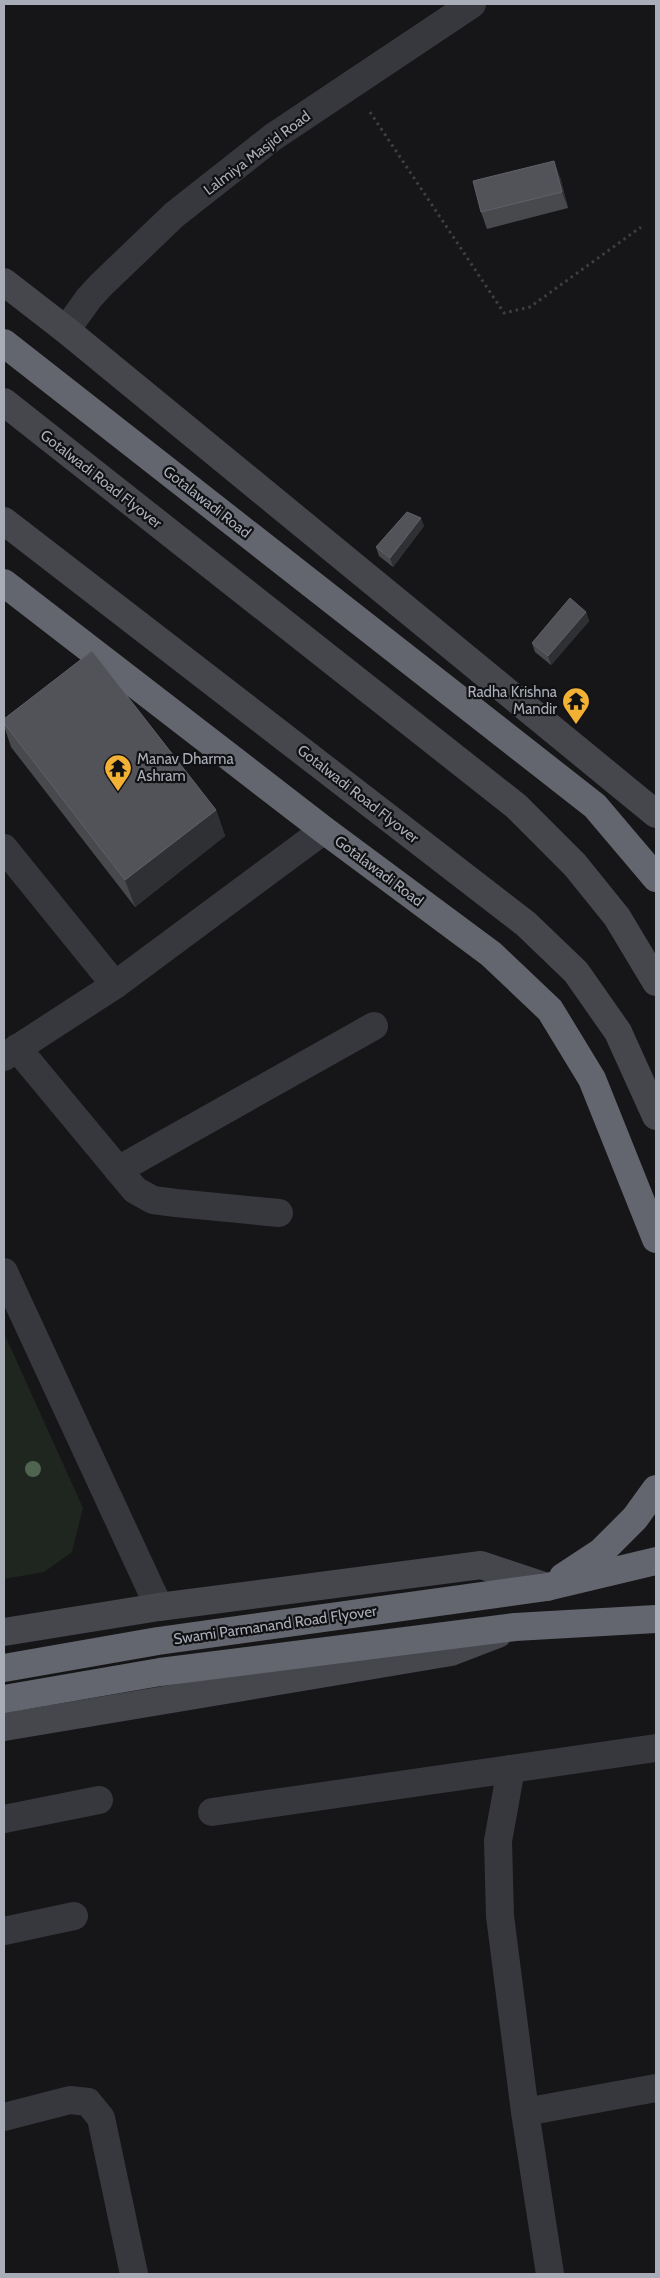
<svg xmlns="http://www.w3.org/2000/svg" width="660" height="2278" font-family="Cabin,sans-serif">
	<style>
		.green { fill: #1e261f }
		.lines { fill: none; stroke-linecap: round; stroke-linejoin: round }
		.path { stroke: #3d3f44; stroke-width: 3; stroke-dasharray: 2.5 4; stroke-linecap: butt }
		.street { stroke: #37383d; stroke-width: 28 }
		.secondary { stroke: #45474d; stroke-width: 28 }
		.highway { stroke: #63666e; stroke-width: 28 }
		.tree { fill: #506452 }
		.wall { fill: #47494d }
		.shaded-wall { fill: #2f3033 }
		.building { fill: #525359; stroke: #5f6168 }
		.labels { text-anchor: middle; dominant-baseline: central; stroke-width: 4.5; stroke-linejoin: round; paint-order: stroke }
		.street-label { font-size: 15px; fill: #a8adb8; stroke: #111113 }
		.poi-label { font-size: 15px; fill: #a8adb8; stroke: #111113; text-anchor: end }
	</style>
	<rect width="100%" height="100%" fill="#161618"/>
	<path class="green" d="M4,1333l79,175 -11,44 -28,20 -40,7z"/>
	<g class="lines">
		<path class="path" d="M370,112l134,201 26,-6 111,-80"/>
		<g class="street">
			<path d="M66,330l23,-32 12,-13 73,-70 99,-78 199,-133"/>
			<path d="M4,848l111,137"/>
			<path d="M17,1048l118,142 18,10 23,3 103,10"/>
			<path d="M4,1057l111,-72 209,-155"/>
			<path d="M118,1170l256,-144"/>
			<path d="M4,1272l155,335"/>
			<path d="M511,1769l-13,72 2,75 25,196 25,162"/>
			<path d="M212,1812l444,-64"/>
			<path d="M4,1819l95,-19"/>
			<path d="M4,1931l70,-15"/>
			<path d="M525,2112l131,-24"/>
			<path d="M4,2117l66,-17 18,2 13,16 33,156"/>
		</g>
		<g class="secondary">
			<path d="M4,282l62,48 590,484"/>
			<path d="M4,402l512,404 59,59 42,52 39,65"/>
			<path d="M4,521l522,403 50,48 42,60 38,84"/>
			<path d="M4,1632l155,-25 322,-42 66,22"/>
			<path d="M4,1727l447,-75 47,-18"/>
		</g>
		<g class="highway">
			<path d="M4,343l591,463 61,72"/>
			<path d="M4,583l320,247 167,124 59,56 42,69 64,160"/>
			<path d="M563,1577l38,-25 34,-34 21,-29"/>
			<path d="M4,1668l154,-27 389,-54 109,-26"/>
			<path d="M4,1699l156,-27 355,-45 141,-8"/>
		</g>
	</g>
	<circle class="tree" cx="33" cy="1469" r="8"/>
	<g class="wall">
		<path d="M560,177l8,31 -81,21 -6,-17z"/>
		<path d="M424,526l-31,41 -14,-11 -3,-9z"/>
		<path d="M586,612l3,9 -38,44 -16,-13 -3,-9z"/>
		<path d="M4,719l212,91 9,26 -90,71 -124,-160 -7,-21z"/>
	</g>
	<g class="shaded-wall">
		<path d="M554,161l6,16 8,31 -6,-16z"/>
		<path d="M421,518l3,8 -31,41 -3,-9z"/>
		<path d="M586,612l3,9 -38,44 -3,-9z"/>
		<path d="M216,810l9,26 -90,71 -10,-27z"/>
	</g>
	<g class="building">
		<path d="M554,161l8,31 -81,20 -8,-31z"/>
		<path d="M407,512l14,6 -31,40 -14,-11z"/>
		<path d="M570,598l16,14 -38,44 -16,-13z"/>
		<path d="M92,651l124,159 -91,70 -121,-157v-4z"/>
	</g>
	<defs>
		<g id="temple-pin" transform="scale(1.4375)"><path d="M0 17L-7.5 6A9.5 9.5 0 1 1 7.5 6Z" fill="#f2b134" stroke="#111113"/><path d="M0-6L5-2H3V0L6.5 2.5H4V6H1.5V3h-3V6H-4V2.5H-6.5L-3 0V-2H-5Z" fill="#111"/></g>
	</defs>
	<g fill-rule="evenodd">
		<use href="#temple-pin" x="576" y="701"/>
		<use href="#temple-pin" x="118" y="768"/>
	</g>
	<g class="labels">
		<g class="street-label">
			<text transform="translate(257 153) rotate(-37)">Lalmiya Masjid Road</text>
			<text transform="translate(101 479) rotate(38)">Gotalwadi Road Flyover</text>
			<text transform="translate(207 502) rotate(38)">Gotalawadi Road</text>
			<text transform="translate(358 794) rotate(38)">Gotalwadi Road Flyover</text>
			<text transform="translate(379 871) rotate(37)">Gotalawadi Road</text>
			<text transform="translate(275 1625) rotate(-8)">Swami Parmanand Road Flyover</text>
		</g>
		<g class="poi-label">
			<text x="557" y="692">Radha Krishna<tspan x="557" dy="17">Mandir</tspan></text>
			<text x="137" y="759" text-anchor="start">Manav Dharma<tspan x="137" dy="17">Ashram</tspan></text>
		</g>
	</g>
	<rect width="660" height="2278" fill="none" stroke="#a8adb8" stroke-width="10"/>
</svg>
